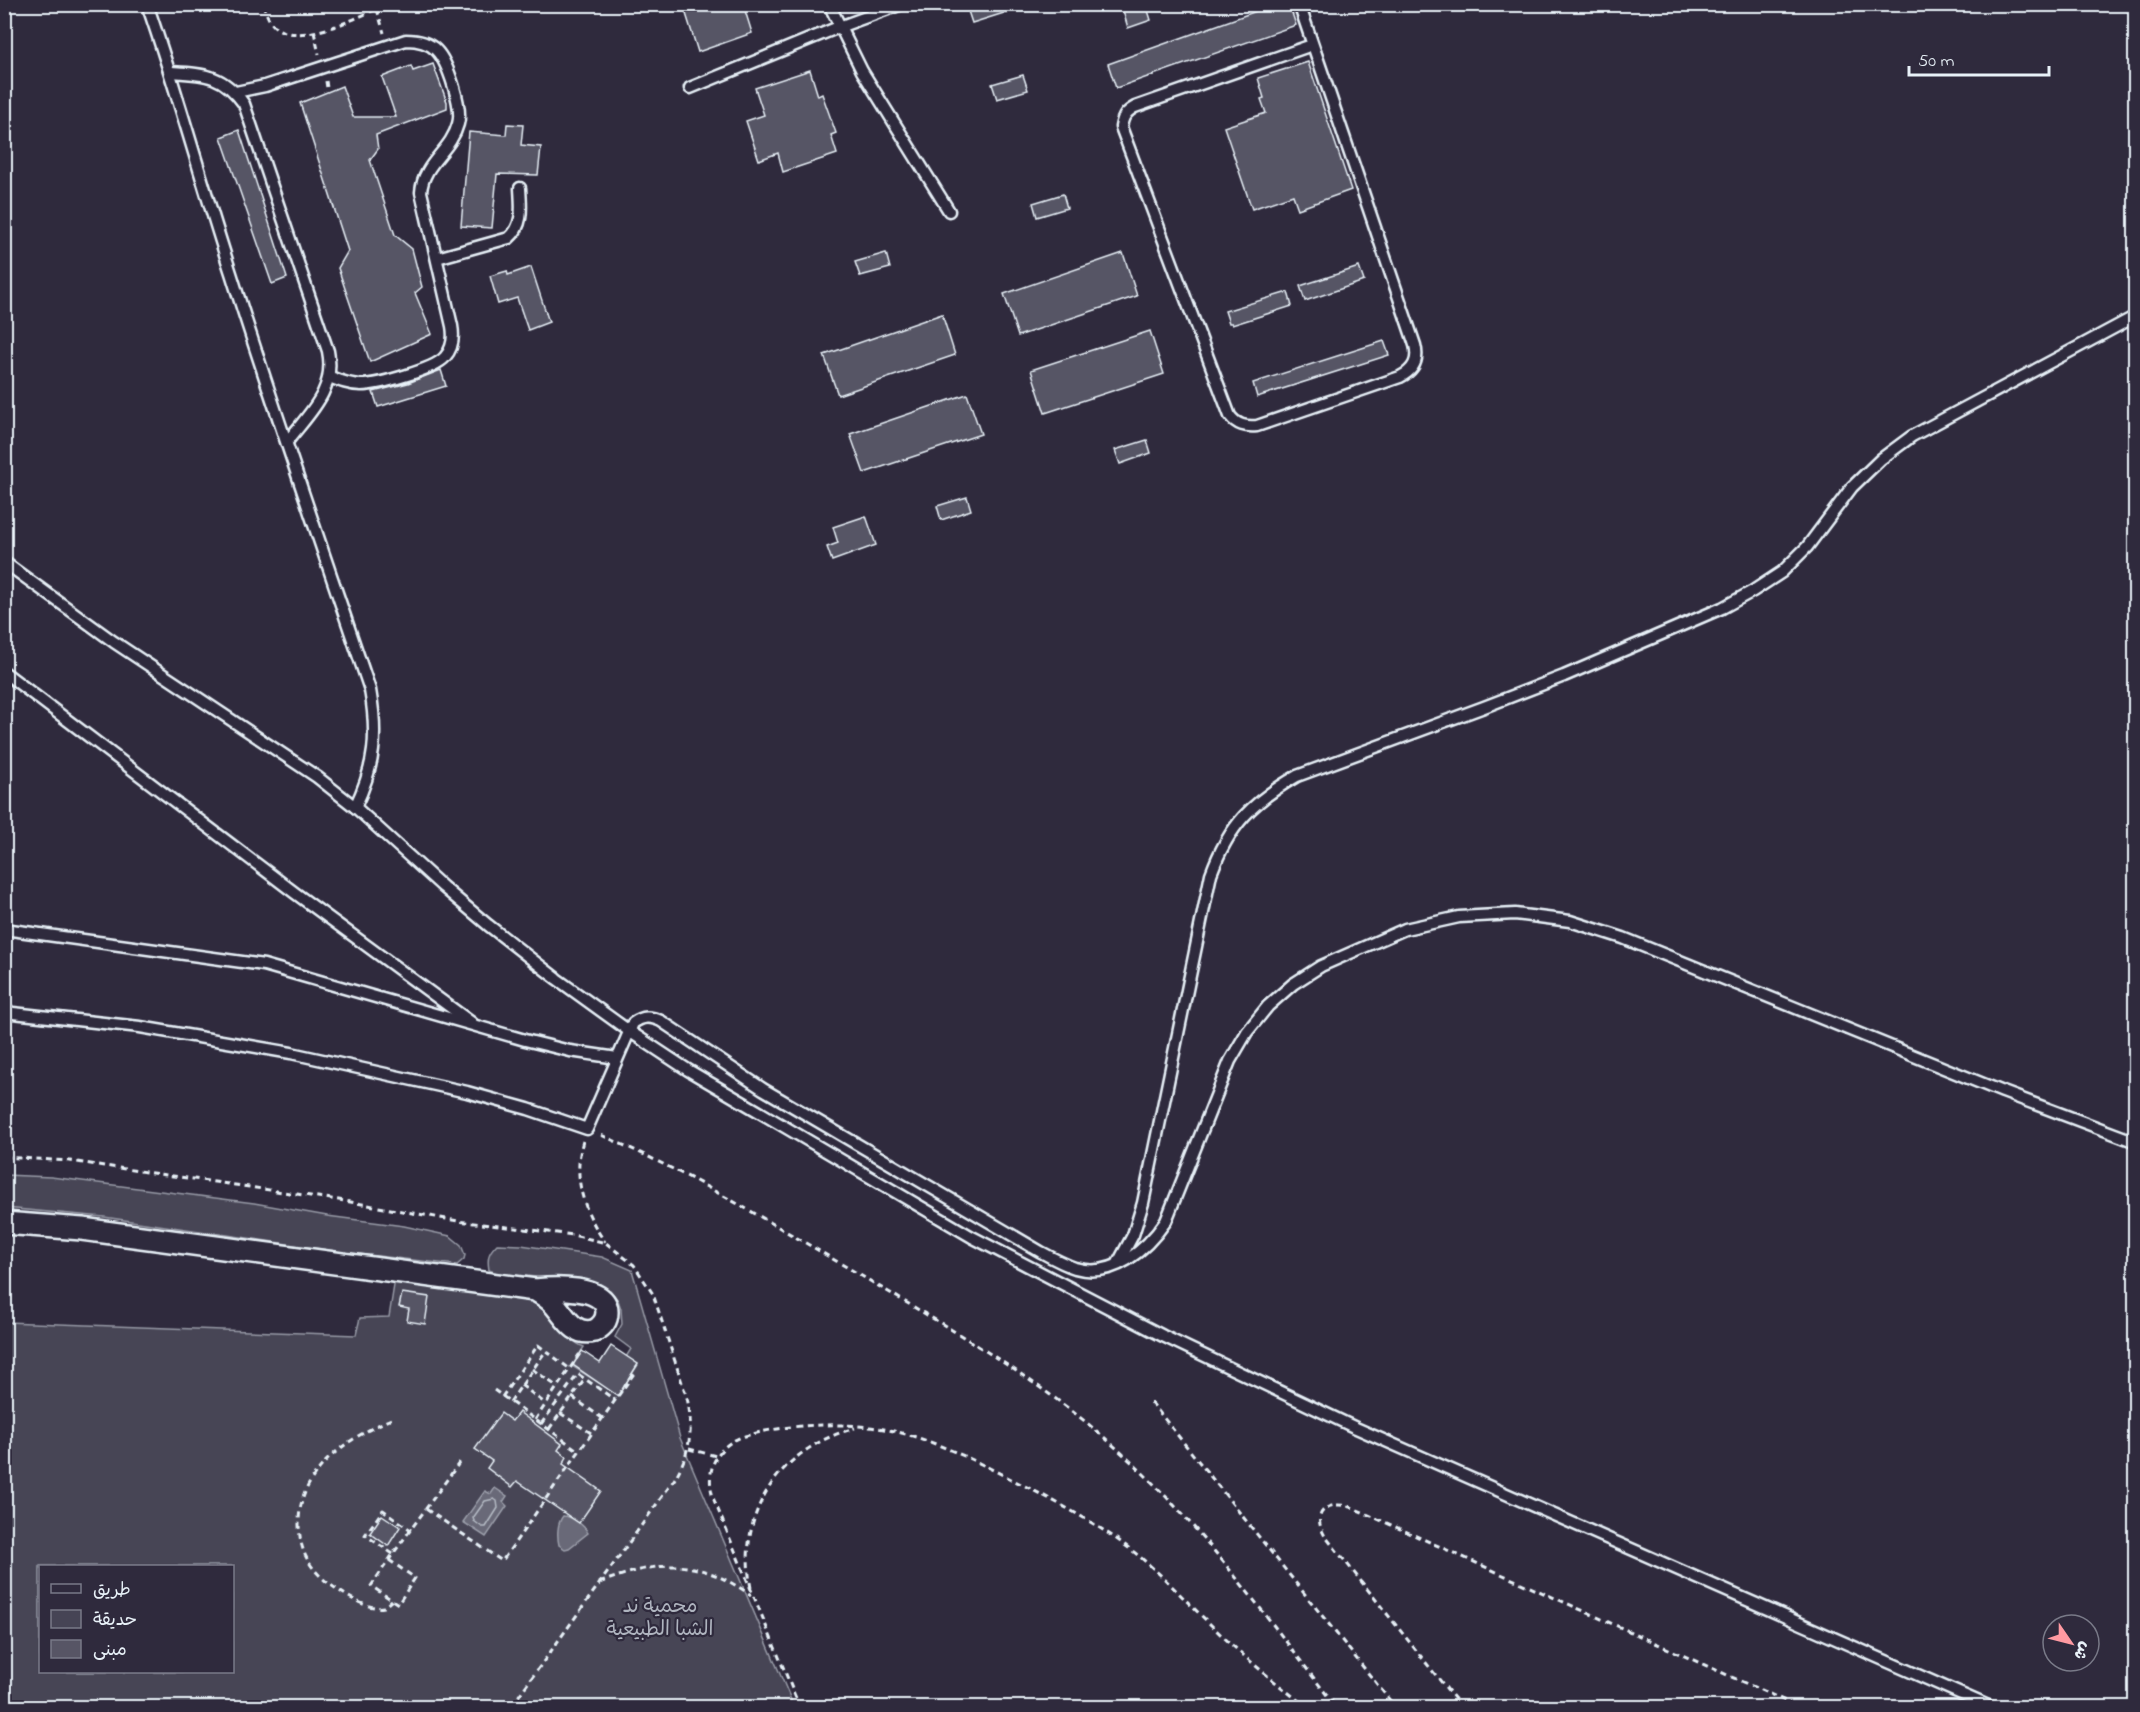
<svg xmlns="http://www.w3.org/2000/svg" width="2140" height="1712" font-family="'Indie Flower','Playpen Sans Arabic',sans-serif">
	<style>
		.green { fill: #464455; stroke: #979aa6; stroke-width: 1.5; fill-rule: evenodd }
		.water { fill: #696978; stroke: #9c9fab; stroke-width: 1.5 }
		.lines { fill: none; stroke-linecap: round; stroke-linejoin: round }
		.shore { stroke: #b5bbc5; stroke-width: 1.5 }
		.building { fill: #575565; stroke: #e8f1f8; stroke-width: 1.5 }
		.lane-casing { stroke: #e8f1f8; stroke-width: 15 }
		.street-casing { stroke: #e8f1f8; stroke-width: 26 }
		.path { stroke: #e8f1f8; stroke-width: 3; stroke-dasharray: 6 4.5; stroke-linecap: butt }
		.lane { stroke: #2f2a3d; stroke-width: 10 }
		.street { stroke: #2f2a3d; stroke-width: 21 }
		.labels { text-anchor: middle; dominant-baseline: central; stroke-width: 4.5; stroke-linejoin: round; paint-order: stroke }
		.park-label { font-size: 20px; fill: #afb4bf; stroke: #2f2a3d }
	</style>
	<rect width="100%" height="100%" fill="#2f2a3d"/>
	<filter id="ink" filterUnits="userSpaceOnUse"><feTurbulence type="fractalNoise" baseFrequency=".0167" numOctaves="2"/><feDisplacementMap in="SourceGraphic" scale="12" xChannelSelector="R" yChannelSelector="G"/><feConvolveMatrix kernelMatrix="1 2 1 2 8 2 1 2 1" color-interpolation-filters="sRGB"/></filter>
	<g filter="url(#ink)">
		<g class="green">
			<path d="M4,1175l47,2 203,26 73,13 77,10 46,10 11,9 4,10 -1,4 -7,6 -115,-13 -238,-35 -99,-9z"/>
			<path d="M497,1244l24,1 81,12 30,13 48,168 114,269 -789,1v-386l351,13 4,-17 29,-1 6,-38 139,21c22,9 27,38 50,47l-12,19 46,29 20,-30 -12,-8 5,-8 -16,-12 7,-13 -1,-15 -3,-9 -8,-10 -45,-10 -68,-7 -8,-3c-2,-12 -1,-17 8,-26zM40,1566h192v106h-192z"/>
		</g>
		<g class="water">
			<path d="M495,1488l12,8 -4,6 4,4 -21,31 -23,-15 22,-31 6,3z"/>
			<path d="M563,1516c9,0 22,10 25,17l-19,15 -4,1 -6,-4c-2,-9 -2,-22 4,-29z"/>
		</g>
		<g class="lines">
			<path class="shore" d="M494,1499l3,2 1,7 -12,19h-4l-8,-6 -1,-3 12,-17z"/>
		</g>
		<g class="building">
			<path d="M683,4h60l9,29 -54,19z"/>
			<path d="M979,4h40l1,4 -48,15 -5,-15z"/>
			<path d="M1121,4h25l5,16 -23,8z"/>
			<path d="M1276,4h13l7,21 -180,63 -8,-24z"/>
			<path d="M1308,62l43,128 -53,19 -5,-14 -41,14 -28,-82 42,-14 -5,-14 3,-1 -6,-20z"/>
			<path d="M433,64l14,38v6l-71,27 2,14 -8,11 25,75 17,14 10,38 -7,6 17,41 -62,28 -32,-94 10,-17 -48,-148 42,-17 11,31h43l-14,-40 29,-11 2,5z"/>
			<path d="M810,70l8,26 4,-2 14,39 -5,2 6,19 -54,18 -5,-19 -19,7 -13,-39 18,-6 -9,-27z"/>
			<path d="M1023,75l5,15 -31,9 -5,-15z"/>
			<path d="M507,124l16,1 -2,20 20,2 -3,28 -41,-1 -5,54 -31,-2 8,-94 37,3z"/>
			<path d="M239,130l48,148 -15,6 -51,-147z"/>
			<path d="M1063,194l4,14 -30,9 -4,-14z"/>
			<path d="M886,253l4,15 -30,8 -5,-14z"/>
			<path d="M1123,253l14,43 -119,40 -14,-42z"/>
			<path d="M531,267l18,55 -21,8 -11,-32 -19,6 -8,-28 17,-5 1,4z"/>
			<path d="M1359,267l5,14 -59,20 -5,-15z"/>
			<path d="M1288,292l4,14 -60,19v-2h-3l-4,-12z"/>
			<path d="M942,314l13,41 -117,40 -14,-40z"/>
			<path d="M1150,331l14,43 -119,39 -14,-43z"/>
			<path d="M1384,341l5,14 -132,42 -4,-14z"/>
			<path d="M441,370l5,16 -68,21 -5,-15 35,-9z"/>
			<path d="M967,394l14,40 -117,39 -14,-39z"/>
			<path d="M1147,440l4,13 -31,11 -5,-14z"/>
			<path d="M967,497l4,13 -30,10 -4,-14z"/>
			<path d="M866,516l10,29 -44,16 -5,-14 11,-4 -5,-16z"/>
			<path d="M402,1293l27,4 -4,27 -18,-3 2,-12 -10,-2z"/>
			<path d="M611,1346l27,18 -20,32 -45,-31 9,-14 18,12z"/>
			<path d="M519,1412l43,32 -4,6 9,7 -4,7 38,27 -22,32 -62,-42 -5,6 -25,-19 5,-7 -17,-12 26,-36 11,8z"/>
			<path d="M382,1515l18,12 -12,19 -18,-13z"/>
		</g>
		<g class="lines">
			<g class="lane-casing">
				<g id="lane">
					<path d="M147,4c31,89 55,180 84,269 44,140 92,278 139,417 8,45 5,76 -15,117"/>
					<path d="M829,4l33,67 87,140"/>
					<path d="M1299,4l116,341c4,15 -1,25 -15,32l-143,49c-12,1 -20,-1 -27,-10l-109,-289c2,-11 5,-15 14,-20l177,-62"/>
					<path d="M171,72c33,2 52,2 73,32l84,247c8,40 -19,62 -41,91"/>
					<path d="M690,88l149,-61 63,-23"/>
					<path d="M236,92l29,-6 141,-46c12,0 22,2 30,10 12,12 27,58 22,74 -7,27 -35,39 -37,68l31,134c2,11 1,22 -7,31 -10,12 -67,28 -84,28 -11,0 -21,-4 -31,-8"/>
					<path d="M437,258l72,-20c15,-13 12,-31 11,-50"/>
					<path d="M4,562l110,80 203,135 38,30 88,80 45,38 69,54 72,52 59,39 284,167 191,99 193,92 637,280"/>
					<path d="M4,672l291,221 177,130"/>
					<path d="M4,929l260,36 261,75 45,11 47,7"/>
					<path d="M4,1012l136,15 151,26 176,39 61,17 59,20 46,-106c10,-7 17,-7 28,-2l102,68 278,163c11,6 22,12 34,16 39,11 71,-18 91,-47l64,-160 17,-29 21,-26 25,-22 28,-18 84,-37 54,-12 56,-3 55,7 53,17 380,154 133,50"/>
					<path d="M1118,1263l15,-28 10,-32 68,-329c18,-49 41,-72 86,-98l187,-69 80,-31 158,-68 31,-17 29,-19 25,-25 45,-60 29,-28 31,-23 224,-120"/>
				</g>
			</g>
			<g class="street-casing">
				<path id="street" d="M4,1223l78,6 453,61c18,-2 72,-5 72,22 0,9 -5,15 -13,19 -21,5 -28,-14 -40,-27 -5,-6 -12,-10 -19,-14"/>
			</g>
			<g class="path">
				<path d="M263,4c3,8 5,16 11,22 24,22 86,-9 112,-22"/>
				<path d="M377,9l7,24"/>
				<path d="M314,32l5,22"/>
				<path d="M326,81l1,7"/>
				<path d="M601,1135c90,39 174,90 259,140 92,55 187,108 266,182 80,74 144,165 211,251"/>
				<path d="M583,1141c-11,37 1,71 22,101"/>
				<path d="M4,1157l66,4 275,40 113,20 115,14 33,8 28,22 19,29 34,104c7,31 3,55 -13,82l-164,228"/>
				<path d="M532,1369l26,18"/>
				<path d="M521,1385l25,19"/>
				<path d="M494,1390l85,61"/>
				<path d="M502,1397l36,-52 32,24"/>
				<path d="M572,1397l30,21"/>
				<path d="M510,1402l35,-50"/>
				<path d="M1151,1402l245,306"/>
				<path d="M560,1413l31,20"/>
				<path d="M391,1419c-48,21 -100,58 -91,117 3,25 18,41 38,54 12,8 31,20 46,17l8,-7"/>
				<path d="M535,1420l46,-68"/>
				<path d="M541,1424l37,-50 37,26"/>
				<path d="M549,1429l36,-50"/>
				<path d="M689,1449l27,7"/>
				<path d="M426,1509l76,52 133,-189"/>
				<path d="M393,1554l-28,-19 18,-25 28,20"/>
				<path d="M389,1560l26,18 -17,26 -27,-18 22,-32 69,-95"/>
				<path d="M599,1583c61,-23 96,-26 152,12"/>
				<path d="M751,1588c-15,-77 30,-140 104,-160"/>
				<path d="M800,1708l-86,-208c-10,-28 1,-55 31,-64 44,-13 108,-15 153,-4 44,11 85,33 125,53 43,22 86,45 123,77 22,19 41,40 62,60 31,31 65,59 100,86"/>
				<path d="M1462,1708l-137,-172c-15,-24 3,-36 26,-29l450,201"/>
			</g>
			<use href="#lane" class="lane"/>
			<use href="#street" class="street"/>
		</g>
	</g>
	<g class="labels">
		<g class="park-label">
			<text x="660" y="1607">محمية ند<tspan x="660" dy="23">الشبا الطبيعية</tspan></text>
		</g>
	</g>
	<rect width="2140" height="1712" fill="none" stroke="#2f2a3d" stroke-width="24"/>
	<rect x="12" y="12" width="2116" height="1688" fill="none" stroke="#e8f1f8" stroke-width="2" filter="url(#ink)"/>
	<rect x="39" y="1565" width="195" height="108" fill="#2f2a3d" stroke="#797a88" stroke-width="1.5"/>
	<rect x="51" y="1584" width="30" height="9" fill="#2f2a3d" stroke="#797a88" stroke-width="1.5"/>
	<text x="93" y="1595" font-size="18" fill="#e8f1f8">طريق</text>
	<rect x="51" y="1610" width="30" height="18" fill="#464455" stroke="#797a88" stroke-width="1.5"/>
	<text x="93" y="1625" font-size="18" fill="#e8f1f8">حديقة</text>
	<rect x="51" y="1640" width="30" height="18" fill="#575565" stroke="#797a88" stroke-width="1.5"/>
	<text x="93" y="1655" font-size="18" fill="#e8f1f8">مبنى</text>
	<g transform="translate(2071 1643) rotate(125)"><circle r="28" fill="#2f2a3d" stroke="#797a88" stroke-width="1.5"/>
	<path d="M0-4.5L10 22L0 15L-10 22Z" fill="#ff9aa2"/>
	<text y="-9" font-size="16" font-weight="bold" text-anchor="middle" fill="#e8f1f8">ش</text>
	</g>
	<path d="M1909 66v9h140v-9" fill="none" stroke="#e8f1f8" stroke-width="3"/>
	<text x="1918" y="66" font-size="18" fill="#e8f1f8" stroke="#2f2a3d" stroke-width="4.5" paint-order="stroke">50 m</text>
</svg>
